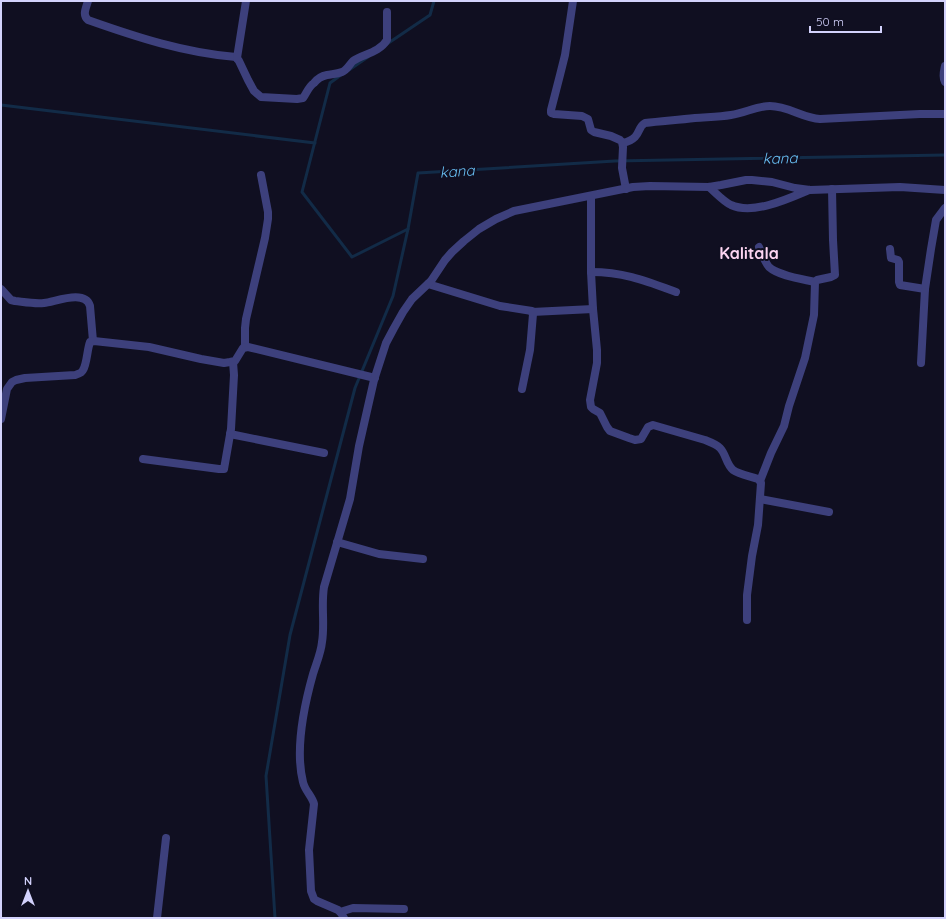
<svg xmlns="http://www.w3.org/2000/svg" width="946" height="919" font-family="Quicksand,sans-serif">
	<style>
		.lines { fill: none; stroke-linecap: round; stroke-linejoin: round }
		.stream { stroke: #122b47; stroke-width: 3 }
		.street { stroke: #3d407c; stroke-width: 8 }
		.labels { text-anchor: middle; dominant-baseline: central; stroke-width: 4; stroke-linejoin: round; paint-order: stroke }
		.water-label { font-size: 15px; font-style: italic; fill: #68bff4; stroke: #100f21 }
		.quarter-label { font-size: 16px; font-weight: bold; fill: #fcd4f1; stroke: #100f21 }
	</style>
	<rect width="100%" height="100%" fill="#100f21"/>
	<g class="lines">
		<g class="stream">
			<path d="M387,44l43,-29 4,-14"/>
			<path d="M349,70l19,-13"/>
			<path d="M341,75l-11,8 -28,109 50,65 56,-28 10,-56 197,-12 330,-6"/>
			<path d="M1,105l314,38"/>
			<path d="M275,918l-9,-142 24,-141 65,-247 38,-92 15,-67"/>
		</g>
		<g class="street">
			<path d="M88,1c-2,7 -6,14 0,19 48,17 97,33 148,37l3,4 9,19 6,11 7,6 36,2 6,-1c4,-5 5,-11 11,-15 3,-4 8,-7 13,-8 5,-1 10,-1 15,-3 5,-2 7,-7 11,-11 10,-7 26,-8 34,-21v-28"/>
			<path d="M573,1l-8,54 -5,20 -9,35v3l3,1 28,2 6,3 3,11 3,2 17,4 9,4 2,2 1,5 -1,21 4,21"/>
			<path d="M237,58l9,-57"/>
			<path d="M945,66c-1,5 -3,11 0,16"/>
			<path d="M623,143c4,-1 9,-3 12,-6 5,-5 4,-11 10,-14 17,-2 33,-3 50,-5 12,-1 24,-1 36,-3 14,-2 26,-9 39,-9 18,0 33,12 50,13l100,-5h25"/>
			<path d="M709,187c7,6 14,14 22,18 22,10 57,-6 78,-15"/>
			<path d="M591,196v76l2,37 4,41v13l-7,37 1,7 2,2 7,4 7,14 3,4 19,7 6,2 6,-1 7,-12 5,-2 52,15c5,2 11,4 15,8 6,6 6,16 13,22 7,5 17,6 25,9l2,2 1,2 -3,42 -6,31 -5,39v25"/>
			<path d="M759,247c3,6 5,14 10,20 10,9 33,12 46,15"/>
			<path d="M890,249l1,9 7,2 1,2v20l1,3 25,4"/>
			<path d="M591,272c33,0 55,9 85,20"/>
			<path d="M428,284l72,22 32,5 1,3 -3,36 -8,39"/>
			<path d="M1,289l10,11 4,1c9,1 19,3 29,2 11,-1 41,-14 46,3l3,35"/>
			<path d="M532,312l61,-3"/>
			<path d="M245,347v-19l1,-9 19,-81 3,-19v-7l-7,-37"/>
			<path d="M921,363l4,-74 6,-40 5,-29 9,-12"/>
			<path d="M1,419l6,-30 5,-7 4,-2 9,-2 50,-3c3,-1 7,-2 8,-5 4,-6 4,-20 7,-28l4,-1 55,6 52,12 23,4 6,-1 5,-1 8,-13 5,-1 127,31"/>
			<path d="M230,434l94,19"/>
			<path d="M143,459l76,10h5l7,-40 3,-54 -1,-13"/>
			<path d="M760,481l11,-28 13,-27 5,-20 16,-48 9,-43 1,-33 2,-2 14,-3 4,-2 -2,-35 -1,-51"/>
			<path d="M760,499l69,13"/>
			<path d="M337,542l42,12 44,5"/>
			<path d="M340,912l13,-4 51,1"/>
			<path d="M157,918l9,-80"/>
			<path d="M344,918l-3,-5 -3,-3 -21,-9 -3,-2 -3,-8 -2,-41 5,-46c-2,-8 -9,-13 -11,-22 -8,-32 1,-76 10,-108 3,-10 8,-21 9,-32 3,-18 -1,-36 2,-55l26,-88 9,-53 15,-66 12,-37 8,-15 9,-16 9,-13 19,-18 14,-21 7,-8 12,-11 15,-12 17,-10 18,-8 119,-24 17,-1 59,1 12,-2 25,-5h6l20,2 23,6 15,2 90,-3 45,3"/>
		</g>
	</g>
	<g class="labels">
		<g class="water-label">
			<text transform="translate(780 158) rotate(-1)">kana</text>
			<text transform="translate(457 171) rotate(-4)">kana</text>
		</g>
		<g class="quarter-label">
			<text x="749" y="253">Kalitala</text>
		</g>
	</g>
	<rect width="946" height="919" fill="none" stroke="#d3d2fc" stroke-width="4"/>
	<g transform="translate(28 891)" stroke="#100f21" stroke-width="3" paint-order="stroke">
	<path d="M0-3L7 15L0 10L-7 15Z" fill="#d3d2fc"/>
	<text y="-6" font-size="11" font-weight="bold" text-anchor="middle" fill="#d3d2fc">N</text>
	</g>
	<path d="M810 26v6h71v-6" fill="none" stroke="#d3d2fc" stroke-width="2"/>
	<text x="816" y="26" font-size="12" fill="#d3d2fc" stroke="#100f21" stroke-width="3" paint-order="stroke">50 m</text>
</svg>
